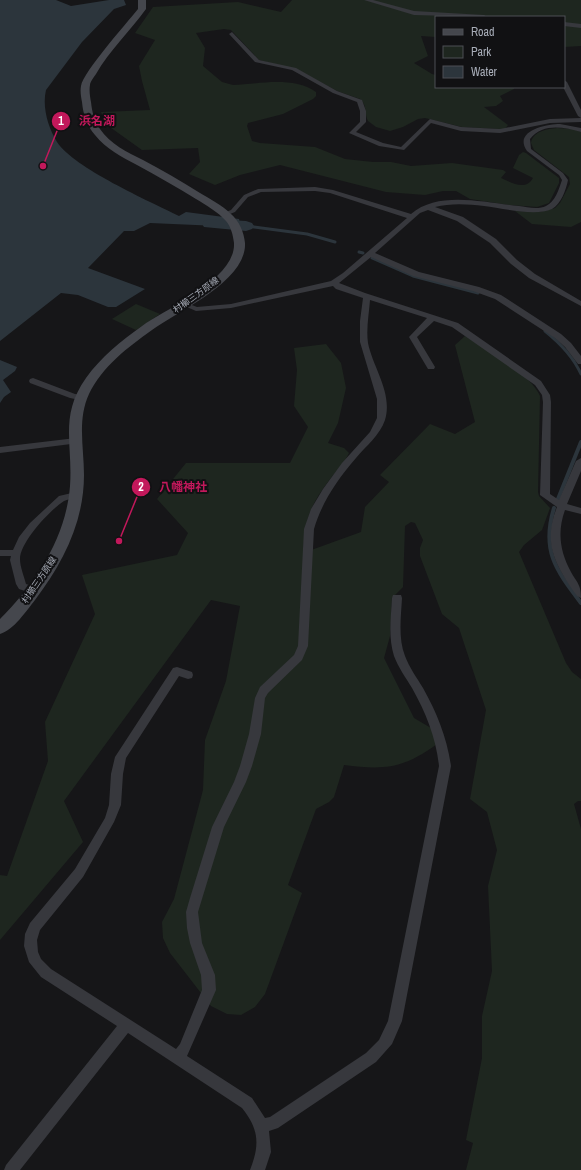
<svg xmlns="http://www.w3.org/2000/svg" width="581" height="1170" font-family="'Archivo Narrow','Noto Sans JP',sans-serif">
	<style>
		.green { fill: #1e261f }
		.water { fill: #2c353c }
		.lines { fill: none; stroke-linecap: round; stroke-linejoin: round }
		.stream-far1 { stroke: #2c353c; stroke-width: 3 }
		.stream { stroke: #2c353c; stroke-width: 4 }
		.river { fill: #2c353c; fill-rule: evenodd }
		.street { fill: #37383d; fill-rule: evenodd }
		.secondary { fill: #45474d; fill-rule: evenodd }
		.labels { text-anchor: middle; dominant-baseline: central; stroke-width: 4; stroke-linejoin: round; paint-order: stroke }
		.far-street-label { font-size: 9px; fill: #a8adb8; stroke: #111113 }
		.leader { fill: none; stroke: #c2185b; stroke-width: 1.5 }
		.callout-dot { fill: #c2185b; stroke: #111113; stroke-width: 1.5 }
		.mark-label { font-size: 12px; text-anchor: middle; font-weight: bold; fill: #fff }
		.callout-label { font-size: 12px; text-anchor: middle; font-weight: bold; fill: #c2185b; stroke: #111113; stroke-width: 4; stroke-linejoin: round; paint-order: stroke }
	</style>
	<rect width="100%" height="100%" fill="#161618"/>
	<g class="green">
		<path d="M292,0h289v46l-17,1v-30h-128v20l-15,-1 7,20 -14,7 18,11 4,1v12h78v2l-14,7 3,5 -7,5 -12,1 24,18 -3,4h-5l-38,-2 -37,-9 -7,1 -15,8 -13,4 -14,-4 -8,-6c-4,-7 0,-15 -8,-22l-23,-8 -39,-21 -39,-10 -28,-30 -7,-1 -28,4 9,15 -2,18 19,16 11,3c26,-1 60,-9 83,7v4l-3,3 -30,15 -35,9 -1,3 5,15 8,2 55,4 30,12 28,3h18l20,4 41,-3 51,7 3,2 -5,6c11,5 25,13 32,0l-20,-10 6,-13 4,-3 3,1 33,25v5l-10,20 -12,4 -28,-2 -39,-6 -14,-8h-13l-18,4 -39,-3 -106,-27 -40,10 -25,10 -26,-11 11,-12 -2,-14 -56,2 -35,-25 -6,-13 49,-2 -8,-29 -3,-15 16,-26 -20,-7 18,-26 85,-5 43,10z"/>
		<path d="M557,128l16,1 8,3v90l-10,5 -39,-3 -17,-13 25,1 15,-4 5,-5 10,-19 -1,-7 -35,-27 -3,-7c2,-12 16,-14 26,-15z"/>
		<path d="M136,304l24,10 -24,16 -24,-11z"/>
		<path d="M465,336c20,13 67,39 75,60l-2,96 1,4 11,12 -8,22 -18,15 -5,7 47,111 6,9 9,7v122h-3l-4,3 7,25v341h-115l7,-27 -7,-3 16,-82v-42l10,-45 -4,-85 9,-36 -10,-38 -17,-13 16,-89 -27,-82 -17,-14 -22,-58v-8l3,-8 -8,-17 -4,-1 -6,4 -2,61 -11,11 -2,38 -6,22 30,60 17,10 6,16c-34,25 -53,26 -93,21l-10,32 -5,5 -13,7 -28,76 14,8 -37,101 -10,13 -14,8 -14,-1 -16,-8 -41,-53 -7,-15 -1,-16 12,-23 29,-109 2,-50 21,-59 14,-75 -29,-6 -147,201 19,41 -83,98v-65l7,1 41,-115 -3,-39 50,-108 -13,-39 95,-20 11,-22 -31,-34 29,-36h104l18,-36 -14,-21 3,-36 -3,-22 32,-4 15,19 5,25 -8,35 -10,20 16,5 5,5c-4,9 -12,17 -18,25 -21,27 -26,41 -28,75l58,-21 4,-25 24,-25 -9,-7 50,-51 25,10 20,-12 -20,-77z"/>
	</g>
	<g class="water">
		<path d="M0,0h56l15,6 38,-6h15l2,5 -12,4 -32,33 -36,48c-4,17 2,37 11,52 17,26 92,59 122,74l7,-4 53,7 2,8 -91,-4 -16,8h-10l-36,37 57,21 -29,18h-8l-30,-12 -17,-2 -61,48z"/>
		<path d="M0,360l17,7 -2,4 -12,9 8,12 -7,5 -4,6z"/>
	</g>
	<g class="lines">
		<g class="stream-far1">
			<path d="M246,226l61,8 28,8"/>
			<path d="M359,252l4,1"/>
			<path d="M372,258l41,18 65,17"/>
			<path d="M545,331c15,12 28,25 36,43"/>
		</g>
		<g class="stream">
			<path d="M558,499l23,-57"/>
			<path d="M554,508c-13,43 2,62 27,95"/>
		</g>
		<path class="river" d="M210,219l36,2 6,2 2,3 -2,3 -6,2 -42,-4 -2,-3 2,-3z"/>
		<g class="street">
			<path d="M364,0h9l41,11 70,4 3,2 -73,-2z"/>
			<path d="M564,22l17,2v4l-17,-2z"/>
			<path d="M232,32l27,28 37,8 41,23 25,9 4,11v11l-10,10 27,11 18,4 29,-28 31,8 39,2 50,-10 31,-1v4l-31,1 -50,10 -39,-2 -30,-8 -27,27 -25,-4 -30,-13 11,-11v-11l-3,-9 -24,-9 -41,-23 -37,-8 -25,-27 -1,-1z"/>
			<path d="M564,80l3,2 14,28v8l-3,-2 -15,-29z"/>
			<path d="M560,124l21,4v4c-18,-5 -38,-9 -51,7l1,10 32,24 5,7c-2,10 -7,24 -16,29 -17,8 -50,-1 -68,-3 -17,-2 -33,-3 -49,1l28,10 33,22 21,21 18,14 46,27v5l-52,-28 -18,-14 -21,-21 -33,-22 -29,-11 -8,3 -45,40 44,19 60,15 22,8 60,39 10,9 10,13v8h-3l-13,-17 -10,-9 -60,-39 -22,-8 -60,-15 -42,-19 -32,26 26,10 93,30 83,58 9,14 1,7 -1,92 9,6 17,-39 5,-3v13l-14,33 14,4v6l-16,-4c-8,22 -5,42 6,62 6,11 10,12 10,26l-4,-2c-21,-30 -35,-52 -20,-89l-17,-12 3,-93 -1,-7 -7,-10 -83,-58 -18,-6 -17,16 18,30 -1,2h-6l-19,-32 18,-19 -57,-18c-1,14 -4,29 -2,43 5,25 25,50 17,77 -5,15 -19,26 -29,38 -19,22 -34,44 -42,71l-6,117 -6,14 -34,33 -3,5 -4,36 -9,32 -6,16 -22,45 -26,85 4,31 13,32 1,15 -29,66 65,42 13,20 5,-1 96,-64 13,-13 9,-19 51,-255c-3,-28 -13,-53 -27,-78 -6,-10 -14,-21 -18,-32 -6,-19 -3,-39 -2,-58l1,-3h8l1,3c-1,19 -4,40 3,58 4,11 12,22 18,32 14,25 24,50 28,78l-49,255 -10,23 -16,18 -98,66 -9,3 2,21 -6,18h-15c10,-25 9,-41 -8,-62l-114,-75 -108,137h-16l2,-5 111,-139 -76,-49 -12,-15 -5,-16 1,-12 5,-11 45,-54 30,-51 4,-13 2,-31 4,-17 58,-89 4,-1 15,5 1,3 -1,3 -4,1 -9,-3 -53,82 -3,16 -2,31 -7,17 -31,55 -43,53 -3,10 1,12 3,7 10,10 125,80 4,-5 22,-54 -1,-15 -11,-32 -3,-15 -1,-16 4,-14 22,-71 22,-45 6,-16 9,-32 6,-36 5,-11 34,-32 4,-9 6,-117 7,-20 12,-20 19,-26 28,-31 7,-14v-19l-17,-57v-21l3,-23 -27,-9 -3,-3 -102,22 -35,3 -16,-7 4,-2 13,5 34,-3 100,-23 12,-8 64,-55 -77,-25 -15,-2 -54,1 -13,5 -13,15 -10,4 -4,-2 10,-4 13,-15 14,-6 57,-2 18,3 78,24c28,-24 74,-11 108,-8 8,1 19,4 27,0 9,-4 13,-17 16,-26l-3,-5 -32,-24c-14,-20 19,-27 33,-27z"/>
			<path d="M33,378l42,16 8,1 1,2 -4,3 -10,-2 -40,-15 -1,-2 1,-2z"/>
			<path d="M76,438l4,3 -1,2 -79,10v-6z"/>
			<path d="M76,492l5,3 -2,2c-4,1 -11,2 -15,4 -14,9 -44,41 -44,58 0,8 4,17 6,25l12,4 1,2 -5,4 -15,-5 -3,-5 -6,-24 1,-4h-11v-6h13l6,-13 11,-14 29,-27z"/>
		</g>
		<path class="secondary" d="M138,0h8v9c-16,22 -37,42 -50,65 -2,3 -6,8 -6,11 -1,5 0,12 1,17 1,9 3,19 9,27 10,15 27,23 43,31 19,10 38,21 57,33 10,6 22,12 31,21 8,7 13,18 14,29 2,38 -67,68 -93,87 -24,17 -50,37 -63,64 -12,26 -5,54 -5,81 0,47 -21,88 -49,125 -9,11 -21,30 -35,34v-15c36,-36 66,-81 70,-133 3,-42 -11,-70 16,-108 15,-21 35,-37 56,-52 25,-18 94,-47 92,-83 -1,-8 -3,-16 -8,-22 -8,-9 -20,-16 -30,-22 -19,-12 -39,-23 -59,-34 -15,-8 -31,-16 -42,-30 -8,-9 -12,-21 -13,-33 -1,-5 -2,-11 -1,-16 2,-14 46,-63 57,-77z"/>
	</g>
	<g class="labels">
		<g class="far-street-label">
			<text transform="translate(196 295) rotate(-36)">村櫛三方原線</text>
			<text transform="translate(39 580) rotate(-56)">村櫛三方原線</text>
		</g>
	</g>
	<path class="leader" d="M43 166L61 121M119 541L141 487"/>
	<g class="callout-dot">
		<circle cx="43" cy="166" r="4"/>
		<circle cx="119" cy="541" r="4"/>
		<circle cx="61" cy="121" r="10"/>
		<circle cx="141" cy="487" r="10"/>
	</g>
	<g class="mark-label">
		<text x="61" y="125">1</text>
		<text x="141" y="491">2</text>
	</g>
	<g class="callout-label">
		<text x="97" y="125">浜名湖</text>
		<text x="183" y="491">八幡神社</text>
	</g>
	<rect x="435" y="16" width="130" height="72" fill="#111113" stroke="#4d4f55"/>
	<rect x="443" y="29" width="20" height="6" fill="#45474d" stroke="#4d4f55"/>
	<text x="471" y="36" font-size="12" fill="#a8adb8">Road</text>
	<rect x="443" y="46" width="20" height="12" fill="#1e261f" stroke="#4d4f55"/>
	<text x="471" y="56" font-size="12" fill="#a8adb8">Park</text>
	<rect x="443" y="66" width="20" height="12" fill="#2c353c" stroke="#4d4f55"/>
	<text x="471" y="76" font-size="12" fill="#a8adb8">Water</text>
</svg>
